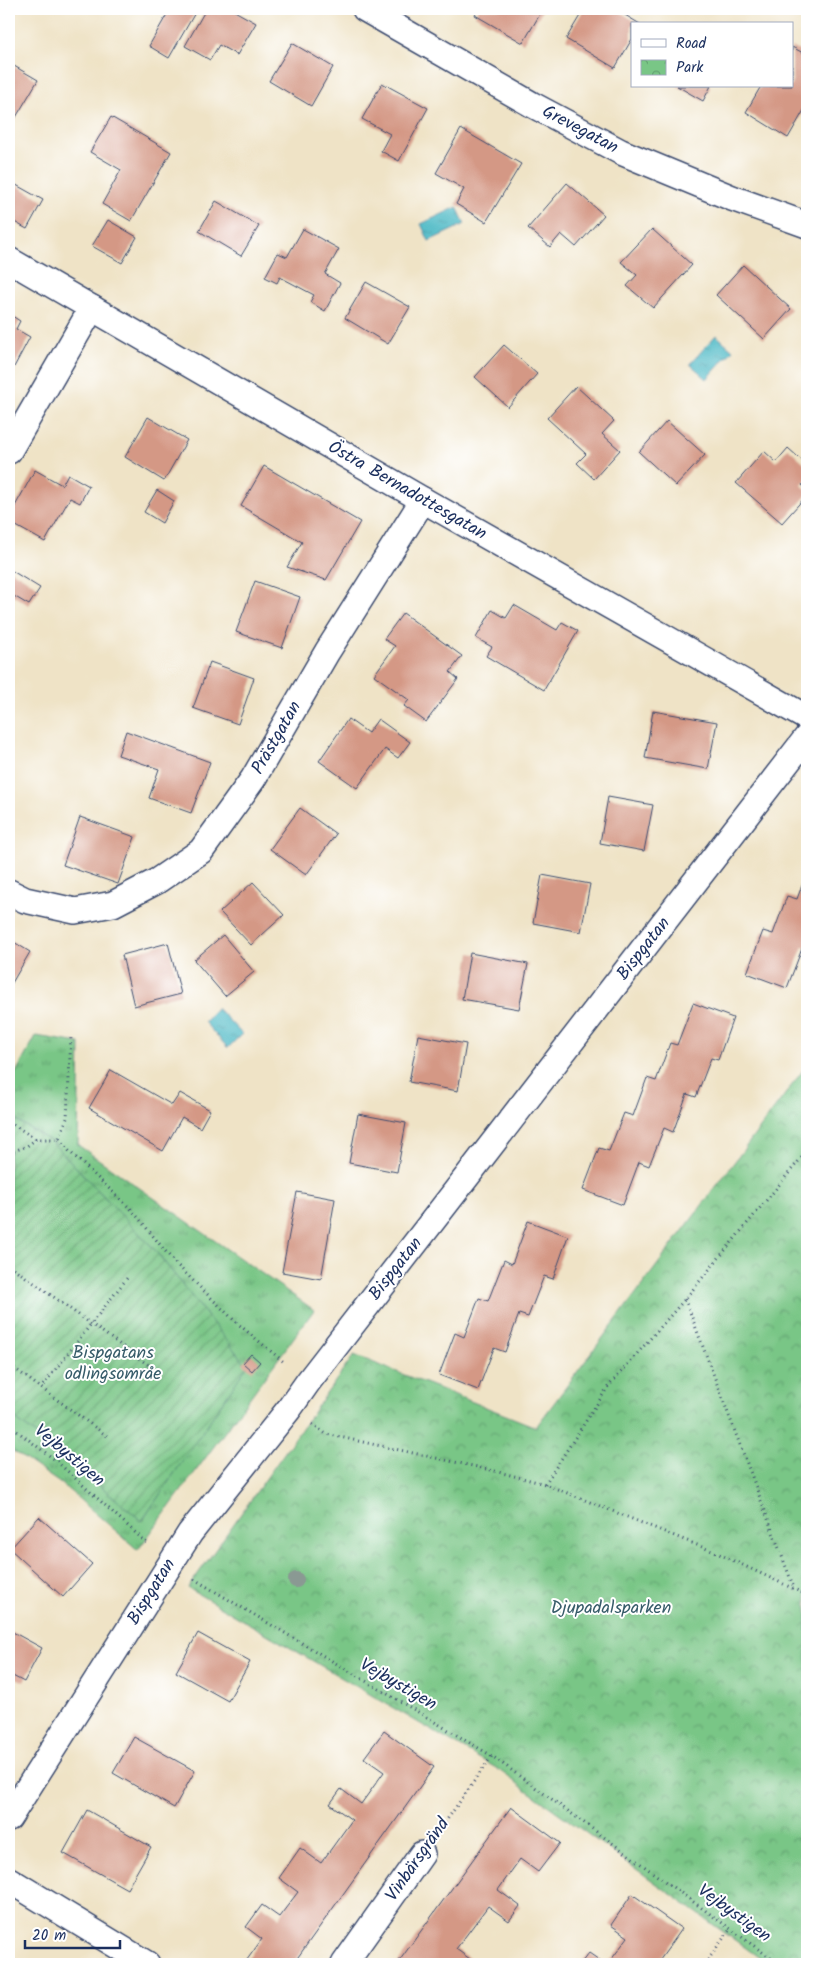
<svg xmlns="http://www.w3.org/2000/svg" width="816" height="1973" font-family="Kalam,sans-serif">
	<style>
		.grass { fill: url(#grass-tufts); stroke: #4a7a72 }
		.park { fill: url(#park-crowns); stroke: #4a7a72 }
		.garden { fill: url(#garden-furrows); stroke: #4a7a72 }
		.water { fill: url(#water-ripples); stroke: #327491 }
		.building { fill: #d49885 }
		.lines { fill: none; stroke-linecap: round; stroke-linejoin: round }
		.minor-casing { stroke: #3b4a6e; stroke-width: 28 }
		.path { stroke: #3b4a6e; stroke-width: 3; stroke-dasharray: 1 4; stroke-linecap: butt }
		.minor { stroke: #fff; stroke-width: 25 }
		.tree { fill: #8a9993 }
		.labels { text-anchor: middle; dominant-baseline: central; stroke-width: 4; stroke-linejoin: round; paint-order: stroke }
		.street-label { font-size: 18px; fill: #1b2f5e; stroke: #fff }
		.park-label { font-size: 18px; fill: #375c6a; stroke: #fff }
	</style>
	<defs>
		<pattern id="grass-tufts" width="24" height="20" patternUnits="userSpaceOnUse" patternTransform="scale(1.25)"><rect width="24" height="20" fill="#79c686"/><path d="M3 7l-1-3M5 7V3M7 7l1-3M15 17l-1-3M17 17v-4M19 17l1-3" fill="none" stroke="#62a171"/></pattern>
		<pattern id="park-crowns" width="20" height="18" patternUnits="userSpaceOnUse" patternTransform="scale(1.25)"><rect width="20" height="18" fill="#79c686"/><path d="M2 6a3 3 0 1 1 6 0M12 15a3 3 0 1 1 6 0" fill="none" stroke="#62a171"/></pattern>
		<pattern id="garden-furrows" width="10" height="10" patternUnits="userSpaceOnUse" patternTransform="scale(1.25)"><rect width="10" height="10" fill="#79c686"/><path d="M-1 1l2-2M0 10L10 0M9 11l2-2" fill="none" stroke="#62a171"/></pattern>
		<pattern id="water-ripples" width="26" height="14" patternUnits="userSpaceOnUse" patternTransform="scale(1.25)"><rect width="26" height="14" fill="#4ab8c4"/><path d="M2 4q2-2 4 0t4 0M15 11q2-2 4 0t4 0" fill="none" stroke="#3d96a2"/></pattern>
	</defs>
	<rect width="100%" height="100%" fill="#fff"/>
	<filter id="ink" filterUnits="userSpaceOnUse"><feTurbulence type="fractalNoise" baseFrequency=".02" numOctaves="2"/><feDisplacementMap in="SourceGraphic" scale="10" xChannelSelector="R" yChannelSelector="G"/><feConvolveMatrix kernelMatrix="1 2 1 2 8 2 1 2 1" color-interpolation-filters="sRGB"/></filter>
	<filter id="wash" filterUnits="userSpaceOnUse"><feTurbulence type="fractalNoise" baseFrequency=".0096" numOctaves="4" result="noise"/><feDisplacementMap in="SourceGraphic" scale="20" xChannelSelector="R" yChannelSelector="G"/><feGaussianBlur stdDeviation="1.12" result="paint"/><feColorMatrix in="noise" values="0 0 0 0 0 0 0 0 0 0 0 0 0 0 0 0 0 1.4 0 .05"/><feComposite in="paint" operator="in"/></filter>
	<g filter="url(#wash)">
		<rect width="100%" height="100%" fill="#efe3c6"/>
		<path class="grass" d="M36,1036l44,7 -2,102 236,165 -176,240 -74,-64 -55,-38v-34l70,54 63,53 104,-155 -92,-117 -102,-107 -43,-26v-31z"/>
		<path class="park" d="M807,1065v899h-39l-272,-196 -308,-180 166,-233 182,72z"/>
		<path class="garden" d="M9,1116l43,26 102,107 93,117 -105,155 -63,-53 -70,-54z"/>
		<g class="water">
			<path d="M457,207l8,17 -36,17 -8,-17z"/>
			<path d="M716,335l17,15 -26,29 -17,-15z"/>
			<path d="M217,1008l25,26 -14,14 -24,-26z"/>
		</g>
		<g id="blocks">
			<g class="building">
				<path d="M170,9h22l4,2 -27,47 -20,-12z"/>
				<path d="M206,9h25l25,14 -19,32 -18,-10 -9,15 -25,-14z"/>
				<path d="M478,9h65l-20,34 -48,-28z"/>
				<path d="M584,9h31l25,15h-8v15l-17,29 -49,-29z"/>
				<path d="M292,43l41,24 -22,39 -42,-25z"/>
				<path d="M792,47l15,8v50l-19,33 -42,-26 15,-26h31z"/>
				<path d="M9,63l29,17 -29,49z"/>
				<path d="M382,83l46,25 -29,53 -18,-10 9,-17 -28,-15z"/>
				<path d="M677,86h34l-8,15z"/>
				<path d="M111,117l60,35 -40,69 -29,-17 19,-34 -31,-18z"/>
				<path d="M461,129l60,35 -35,58 -30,-18 8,-15 -28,-16z"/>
				<path d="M9,181l34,19 -16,29 -18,-10z"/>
				<path d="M567,183l37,32 -28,32 -15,-13 -11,13 -22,-19z"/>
				<path d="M216,201l43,25 -18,30 -42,-25z"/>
				<path d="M108,220l29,17 -15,26 -30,-17z"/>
				<path d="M303,229l36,20 -14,25 15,9 -15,28 -15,-9 4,-7 -34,-18 -3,6 -12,-6 13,-24 9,4z"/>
				<path d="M652,229l40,36 -39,43 -26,-22 10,-11 -16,-13z"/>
				<path d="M743,265l48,44 -27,30 -48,-44z"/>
				<path d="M366,282l44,25 -22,37 -43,-26z"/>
				<path d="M9,314l11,7 -4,8 14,8 -17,32 -4,-2z"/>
				<path d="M504,345l33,29 -29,33 -33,-30z"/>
				<path d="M576,386l38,35 -12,13 18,16 -26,29 -17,-16 9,-9 -39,-36z"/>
				<path d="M148,417l39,23 -23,41 -39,-24z"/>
				<path d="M667,421l38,34 -29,31 -37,-34z"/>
				<path d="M788,448l19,17v15l-5,5 5,5v5l-25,28 -46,-40 28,-32 12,11z"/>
				<path d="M264,466l96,56 -34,58 -39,-13 15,-25 -61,-36z"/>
				<path d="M35,470l27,15 6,-11 21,12 -9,17 -10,-5 -25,44 -36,-20v-5z"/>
				<path d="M157,490l17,11 -12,22 -18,-11z"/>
				<path d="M9,569l31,19 -11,17 -17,-10 -3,6z"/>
				<path d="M255,581l45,16 -18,51 -46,-16z"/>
				<path d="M514,605l43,25 5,-8 16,9 -34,59 -58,-34 6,-9 -16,-9 16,-28 14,8z"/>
				<path d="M403,613l59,43 -12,16 8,7 -32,43 -22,-16 5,-6 -35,-25 21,-29 -11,-7z"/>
				<path d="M210,662l44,16 -16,46 -45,-16z"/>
				<path d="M653,711l64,11 -9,47 -63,-11z"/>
				<path d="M348,719l20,14 10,-14 32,23 -12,16 -13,-9 -28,39 -38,-27z"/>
				<path d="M126,731l84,31 -19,51 -42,-15 10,-29 -41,-14z"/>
				<path d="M608,797l45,8 -9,46 -44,-8z"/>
				<path d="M300,808l36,26 -30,41 -36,-26z"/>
				<path d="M80,817l55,20 -17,47 -55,-19z"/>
				<path d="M807,872v76l-4,-2 -16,42 -40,-15 16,-42 10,3 14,-38 10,3z"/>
				<path d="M542,875l48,9 -9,48 -48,-9z"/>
				<path d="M253,882l31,33 -33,30 -31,-33z"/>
				<path d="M223,935l31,37 -29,24 -31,-36z"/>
				<path d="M9,939l21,13 -21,36z"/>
				<path d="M168,943l13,51 -47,12 -12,-51z"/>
				<path d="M470,953l58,11 -9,45 -57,-10z"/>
				<path d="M693,1003l40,15 -15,42 -7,-2 -15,39 -9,-3 -14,38 -9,-4 -15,38 -10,-4 -16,43 -40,-15 16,-42 10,3 15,-38 9,3 14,-38 9,3 14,-38 7,2z"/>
				<path d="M418,1035l48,9 -8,47 -49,-9z"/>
				<path d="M111,1070l61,35 8,-12 30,17 -10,18 -18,-11 -19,34 -74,-43z"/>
				<path d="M358,1114l48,9 -9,49 -48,-9z"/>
				<path d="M297,1192l38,7 -14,80 -39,-7z"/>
				<path d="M528,1221l40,15 -15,43 -9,-3 -16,41 -9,-3 -14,38 -11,-4 -16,42 -39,-15 16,-42 9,4 15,-39 9,3 16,-41 8,4z"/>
				<path d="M251,1354l9,8 -8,9 -9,-8z"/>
				<path d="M39,1517l53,47 -29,33 -53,-48z"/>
				<path d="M9,1630l33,18 -18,34 -15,-8z"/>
				<path d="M198,1633l52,29 -22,39 -52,-29z"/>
				<path d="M384,1731l50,36 -141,197h-49l18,-25 -16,-12 16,-22 17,12 19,-25 -19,-14 21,-30 21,15 31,-43 -22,-16 11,-15 20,15 23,-32 -20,-14z"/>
				<path d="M134,1737l61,34 -21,37 -61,-35z"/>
				<path d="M511,1807l49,36 -22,29 -18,-13 -22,31 22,16 -11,15 -21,-15 -32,43 21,15h-80z"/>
				<path d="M87,1810l64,37 -24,42 -64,-36z"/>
				<path d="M632,1894l50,35 -25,35h-49l20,-27 -17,-12z"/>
				<path d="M589,1953l16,11h-25z"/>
			</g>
		</g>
	</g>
	<g filter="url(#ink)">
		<use href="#blocks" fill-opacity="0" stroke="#3b4a6e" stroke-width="1"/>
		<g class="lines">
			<g class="minor-casing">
				<g id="minor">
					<path d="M365,9l166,95 90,48 111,46 75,27"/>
					<path d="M9,260l414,240 384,218"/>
					<path d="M9,451l83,-143"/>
					<path d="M9,892l16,8 50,11 38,-7 44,-23 44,-30 52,-72 74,-127 96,-152"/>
					<path d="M9,1818l181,-285 99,-124 19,-27 499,-645"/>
					<path d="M9,1880l138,84"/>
					<path d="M344,1964l78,-110"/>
				</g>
			</g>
			<g class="path">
				<path d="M9,1122l27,17"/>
				<path d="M59,1139l11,13 62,58 43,53 62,60 48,40"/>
				<path d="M9,1153l18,-7 9,-7h23l8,-21 4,-82"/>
				<path d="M9,1265l152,109"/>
				<path d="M685,1299l109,289"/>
				<path d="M10,1365l31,23"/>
				<path d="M312,1424l14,10 165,36 54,14 172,69 90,42"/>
				<path d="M9,1425l45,34 95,86"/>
				<path d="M107,1436l-66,-48 87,-111"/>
				<path d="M545,1484l63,-97 77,-88 122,-148"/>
				<path d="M194,1579l298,177 287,208"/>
				<path d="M439,1831l53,-75"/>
				<path d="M705,1964l26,-36"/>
			</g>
			<use href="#minor" class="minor"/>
		</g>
		<circle class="tree" cx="296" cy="1580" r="8"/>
	</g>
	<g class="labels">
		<g class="street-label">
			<text transform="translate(580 130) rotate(28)">Grevegatan</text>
			<text transform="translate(407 491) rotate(30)">Östra Bernadottesgatan</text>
			<text transform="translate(277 738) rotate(-60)">Prästgatan</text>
			<text transform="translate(644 949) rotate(-52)">Bispgatan</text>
			<text transform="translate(396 1269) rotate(-52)">Bispgatan</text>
			<text transform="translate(69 1456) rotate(40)">Vejbystigen</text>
			<text transform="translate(152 1592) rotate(-58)">Bispgatan</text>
			<text transform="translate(398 1685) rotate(30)">Vejbystigen</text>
			<text transform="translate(418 1860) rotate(-55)">Vinbärsgränd</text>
			<text transform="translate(734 1914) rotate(36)">Vejbystigen</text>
		</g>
		<g class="park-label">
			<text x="113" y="1353">Bispgatans<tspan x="113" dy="21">odlingsområe</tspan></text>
			<text x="611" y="1608">Djupadalsparken</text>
		</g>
	</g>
	<rect width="816" height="1973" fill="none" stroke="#fff" stroke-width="30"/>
	<rect x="631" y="22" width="162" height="65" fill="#ffffff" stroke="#a4acbf"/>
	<rect x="641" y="39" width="25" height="8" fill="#ffffff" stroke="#a4acbf"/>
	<text x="676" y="48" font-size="15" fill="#1b2f5e">Road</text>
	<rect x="641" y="60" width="25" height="15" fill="url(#park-crowns)" stroke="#a4acbf"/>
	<text x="676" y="72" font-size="15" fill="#1b2f5e">Park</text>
	<path d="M25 1940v8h95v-8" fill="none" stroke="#1b2f5e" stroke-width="2.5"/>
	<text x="32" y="1940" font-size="15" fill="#1b2f5e" stroke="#ffffff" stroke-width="4" paint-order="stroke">20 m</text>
</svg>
